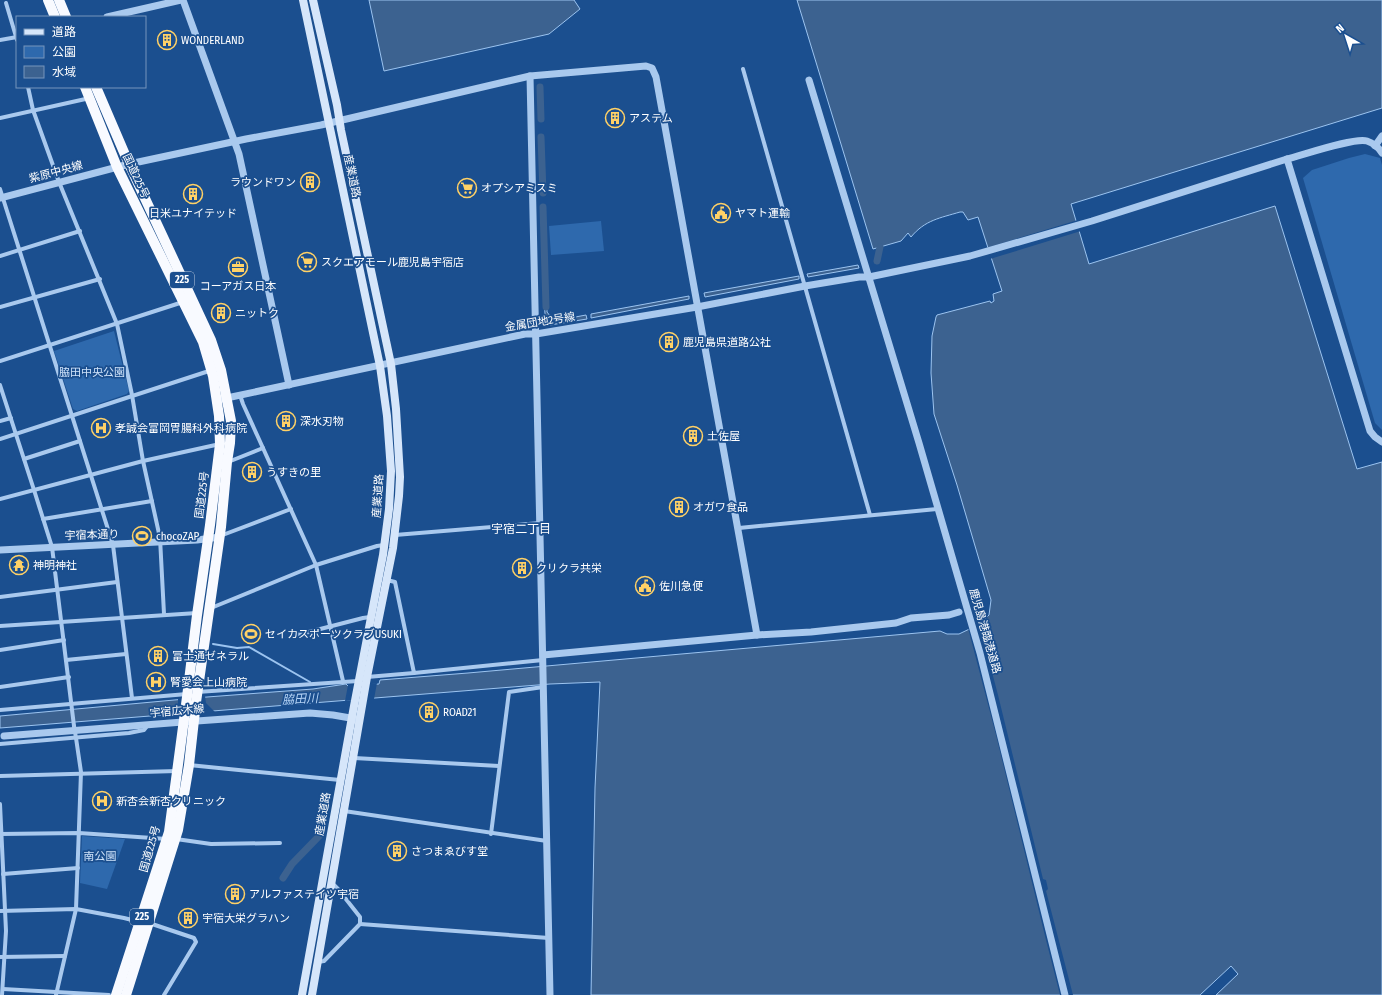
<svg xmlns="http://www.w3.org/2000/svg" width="1382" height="995" font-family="'Fira Sans Condensed','Noto Sans JP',sans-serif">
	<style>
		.green { fill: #2e69ad }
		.water { fill: #3c6290; stroke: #9cc4f0 }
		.pier { fill: #1b4f8f }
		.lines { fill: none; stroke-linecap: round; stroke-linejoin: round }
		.stream { stroke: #9cc4f0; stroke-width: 2 }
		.canal { stroke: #3c6290; stroke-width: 7 }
		.minor { stroke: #a9c9ee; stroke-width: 4 }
		.tertiary { stroke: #a9c9ee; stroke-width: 7 }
		.secondary { stroke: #d6e6fa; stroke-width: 8 }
		.trunk { stroke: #f8faff; stroke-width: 10 }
		.minor-bridge { stroke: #a9c9ee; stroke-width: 4 }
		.labels { text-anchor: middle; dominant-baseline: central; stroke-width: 3.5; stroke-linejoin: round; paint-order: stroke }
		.shield { fill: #1b4f8f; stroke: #bbcadd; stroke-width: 1 }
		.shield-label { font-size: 10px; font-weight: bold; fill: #fff }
		.poi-label { font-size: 11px; fill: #fff; stroke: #1b4f8f; text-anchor: start }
		.street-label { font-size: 11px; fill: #fff; stroke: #1b4f8f }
		.park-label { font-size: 11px; fill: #cfe3fa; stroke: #1b4f8f }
		.neighbourhood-label { font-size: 12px; fill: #fff; stroke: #1b4f8f }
		.water-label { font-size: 12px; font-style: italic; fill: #b5d3f5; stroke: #1b4f8f }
	</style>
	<rect width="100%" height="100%" fill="#1b4f8f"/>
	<g class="green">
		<path d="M1365,154l15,4 2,7v265l-7,-7 -72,-245 9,-8 37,-12z"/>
		<path d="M601,221l3,30 -53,4 -2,-29z"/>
		<path d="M114,331l15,60 -2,3 -50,17 -4,-2 -19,-58z"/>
		<path d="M82,836l43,3 -18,50 -27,-6z"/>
	</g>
	<g class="water">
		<path d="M369,0h205l6,9 -31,25 -165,37z"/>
		<path d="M797,0h585v108l-311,96 18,60 186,-58 82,263 25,-7v533h-166l22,-21 -7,-8 -31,29h-609l4,-207 5,-106 -50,2 -550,44v-12l207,-19 106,-8 33,-5 2,2 31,-2 1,-4 88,-7 472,-42 7,3h12l21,-10 9,-9 2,-15 -34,-115 -23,-71 -3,-41 1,-37 4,-19 1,-2 53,-14 1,2 3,-2 -1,-7 9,-3 -24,-74 -10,3 -5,-8h-3c-20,6 -35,8 -49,25l-3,-4 -7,8 -28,8z"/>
		<path d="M858,265l1,3 -51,9 -1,-3z"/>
		<path d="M799,276v3l-94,18 -1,-4z"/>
		<path d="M689,296v3l-98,19v-4z"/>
		<path d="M547,297v15l7,9 32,-6 1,4 -37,6 -1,-4 -4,-7 -1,-16z"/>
	</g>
	<g class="pier">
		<path d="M1078,220l3,11 -91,28 -4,-11z"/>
		<path d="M979,623l19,72 45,184 3,1 2,9 -2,2 27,104h-13l-15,-59 -49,-201 -28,-107z"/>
		<path d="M377,683l-3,16 -29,2 3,-16z"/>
		<path d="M205,696l1,7 9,9 -44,3 7,-7v-10z"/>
	</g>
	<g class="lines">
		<path class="stream" d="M213,644l24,4 12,-1 61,35"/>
		<g class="canal">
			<path d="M540,87l1,32"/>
			<path d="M541,137l2,56"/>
			<path d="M543,207l3,100"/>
			<path d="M877,261l3,-14"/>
			<path d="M283,878l9,-14 30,-31"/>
		</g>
		<g class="minor">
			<path d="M6,3l11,37"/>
			<path d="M0,40l17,-3"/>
			<path d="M743,69l127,446"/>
			<path d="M28,87l5,23 26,72 58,142 15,71 11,66 17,77 4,76"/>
			<path d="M0,118l90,-20"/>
			<path d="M0,189l113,356 19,153"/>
			<path d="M0,256l80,-25"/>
			<path d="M0,307l100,-28"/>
			<path d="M0,361l183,-59"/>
			<path d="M0,385l34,105 18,57 22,179"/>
			<path d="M240,395l3,9 73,161 27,116"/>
			<path d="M0,421l11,-3"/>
			<path d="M0,439l212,-69"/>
			<path d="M24,459l56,-18"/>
			<path d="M228,462l35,-14"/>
			<path d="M0,499l143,-38 77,-17"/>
			<path d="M43,519l109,-18"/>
			<path d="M739,528l198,-19"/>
			<path d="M395,535l145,-12"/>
			<path d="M220,536l71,-27"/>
			<path d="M387,580l8,2 19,91 129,-13"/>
			<path d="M0,597l117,-15"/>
			<path d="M211,608l105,-43 61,-19 7,-1"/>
			<path d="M0,626l197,-13"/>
			<path d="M297,635l66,-17 7,-1"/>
			<path d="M0,650l64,-10"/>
			<path d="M66,660l60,-6"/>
			<path d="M367,677l47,-4"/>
			<path d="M0,687l69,-10"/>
			<path d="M197,692l161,-11"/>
			<path d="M0,710l187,-16"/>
			<path d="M0,744l129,-11 15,-3 4,-5"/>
			<path d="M354,758l145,8"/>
			<path d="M189,765l151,15"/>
			<path d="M0,776l177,-5"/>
			<path d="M0,804l6,127 -4,64"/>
			<path d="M344,811l203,30"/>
			<path d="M0,834l79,-1 88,6"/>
			<path d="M491,834l18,-142 34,-5"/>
			<path d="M176,839l35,5 69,-1"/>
			<path d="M3,874l75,-6"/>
			<path d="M0,911l76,-2 48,9 16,4"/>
			<path d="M149,923l45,15 2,4 -32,53"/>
			<path d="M360,924l189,14"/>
			<path d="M0,957l65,-1"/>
			<path d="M318,962l6,-1 36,-37v-7l-22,-28 -6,-6"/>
			<path d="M3,989l106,6"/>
			<path d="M56,995l20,-86 5,-137 -5,-34"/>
		</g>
		<g class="tertiary">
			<path d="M183,0l56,154 50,231"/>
			<path d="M107,17l74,-17"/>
			<path d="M530,76l20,919"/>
			<path d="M809,80l110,363 61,210 85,342"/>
			<path d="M1375,146l7,-10"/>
			<path d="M1287,159c16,-4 68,-22 80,-18 6,2 12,7 15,12"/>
			<path d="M0,198l129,-34 117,-25 75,-14 209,-49 116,-10 6,2 4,9 101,558"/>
			<path d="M222,399l303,-65h11l161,-27 108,-21 54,-9h10l101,-21 122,-35 195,-62 83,272 5,6 7,5"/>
			<path d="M0,550l197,-10 23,-3"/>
			<path d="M543,655l214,-20 54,-3 85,-9 15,-5 38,-3 10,-3"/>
			<path d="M4,736l179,-14 127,-9 23,2 23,4"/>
		</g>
		<g class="secondary">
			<path d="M302,995l52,-289 29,-151 6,-46 2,-38 -4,-55 -7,-50 -77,-366"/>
			<path d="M312,995l55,-318 26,-129 6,-52 1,-19 -4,-68 -5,-45 -50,-234 -4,-25 -24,-105"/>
		</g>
		<g class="trunk">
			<path d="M48,0l7,17"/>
			<path d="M59,0l7,17"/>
			<path d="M85,87l32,80 86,175 10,34 6,40 1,28 -10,81 -13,90 -10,82 -18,135 -53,163"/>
			<path d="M96,87l33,77 82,176 10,30 10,51 -1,22 -3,19 -6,65 -25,175 -7,63 -11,65 -52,165"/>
		</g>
		<path class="minor-bridge" d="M74,726l2,12"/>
	</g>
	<defs>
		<g id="building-ring" transform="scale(1)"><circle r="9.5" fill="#1b4f8f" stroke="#ffd166" stroke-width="1.5"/><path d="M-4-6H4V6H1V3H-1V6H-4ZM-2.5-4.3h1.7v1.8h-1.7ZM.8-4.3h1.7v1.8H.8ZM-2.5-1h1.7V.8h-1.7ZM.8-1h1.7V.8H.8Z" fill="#ffd166"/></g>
		<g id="supermarket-ring" transform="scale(1)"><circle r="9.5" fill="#1b4f8f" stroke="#ffd166" stroke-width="1.5"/><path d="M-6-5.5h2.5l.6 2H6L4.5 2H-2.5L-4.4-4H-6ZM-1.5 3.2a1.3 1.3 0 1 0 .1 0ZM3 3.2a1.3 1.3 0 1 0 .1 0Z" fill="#ffd166"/></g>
		<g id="civic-ring" transform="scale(1)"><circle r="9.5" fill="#1b4f8f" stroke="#ffd166" stroke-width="1.5"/><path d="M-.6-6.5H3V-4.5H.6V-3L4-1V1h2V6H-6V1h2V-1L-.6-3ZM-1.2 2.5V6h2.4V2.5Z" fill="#ffd166"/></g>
		<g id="office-ring" transform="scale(1)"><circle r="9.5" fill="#1b4f8f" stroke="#ffd166" stroke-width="1.5"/><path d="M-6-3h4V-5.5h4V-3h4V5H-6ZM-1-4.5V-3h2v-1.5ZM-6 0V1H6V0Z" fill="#ffd166"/></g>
		<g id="hospital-ring" transform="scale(1)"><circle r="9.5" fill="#1b4f8f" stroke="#ffd166" stroke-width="1.5"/><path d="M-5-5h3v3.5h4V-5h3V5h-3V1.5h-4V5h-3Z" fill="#ffd166"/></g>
		<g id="stadium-ring" transform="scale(1)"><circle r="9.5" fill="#1b4f8f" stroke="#ffd166" stroke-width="1.5"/><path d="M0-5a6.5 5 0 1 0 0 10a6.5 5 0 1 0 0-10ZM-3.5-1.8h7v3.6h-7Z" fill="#ffd166"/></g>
		<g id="temple-ring" transform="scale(1)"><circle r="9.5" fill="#1b4f8f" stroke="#ffd166" stroke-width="1.5"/><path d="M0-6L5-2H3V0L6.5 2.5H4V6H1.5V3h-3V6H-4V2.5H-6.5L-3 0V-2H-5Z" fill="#ffd166"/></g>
	</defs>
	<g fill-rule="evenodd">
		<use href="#building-ring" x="167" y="40"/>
		<use href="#building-ring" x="615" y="118"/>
		<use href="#building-ring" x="310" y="182"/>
		<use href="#supermarket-ring" x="467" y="188"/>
		<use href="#building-ring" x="193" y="194"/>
		<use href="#civic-ring" x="721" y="213"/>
		<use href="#supermarket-ring" x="307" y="262"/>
		<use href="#office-ring" x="238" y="267"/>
		<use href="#building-ring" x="221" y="313"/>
		<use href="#building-ring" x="669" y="342"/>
		<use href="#building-ring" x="286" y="421"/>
		<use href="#hospital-ring" x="101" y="428"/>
		<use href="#building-ring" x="693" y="436"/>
		<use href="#building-ring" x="252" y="472"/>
		<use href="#building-ring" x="679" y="507"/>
		<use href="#stadium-ring" x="142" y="536"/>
		<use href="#temple-ring" x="19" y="565"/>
		<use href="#building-ring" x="522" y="568"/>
		<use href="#civic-ring" x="645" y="586"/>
		<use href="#stadium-ring" x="251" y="634"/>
		<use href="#building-ring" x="158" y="656"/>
		<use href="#hospital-ring" x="156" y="682"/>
		<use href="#building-ring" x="429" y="712"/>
		<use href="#hospital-ring" x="102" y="801"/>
		<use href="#building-ring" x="397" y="851"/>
		<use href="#building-ring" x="235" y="894"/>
		<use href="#building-ring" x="188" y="918"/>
	</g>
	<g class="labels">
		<g class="shield">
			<rect x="170" y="272" width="24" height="16" rx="3"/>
			<rect x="130" y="909" width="24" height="16" rx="3"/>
		</g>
		<g class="shield-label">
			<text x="182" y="280">225</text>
			<text x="142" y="917">225</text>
		</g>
		<g class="poi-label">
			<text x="181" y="40">WONDERLAND</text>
			<text x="629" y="118">アステム</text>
			<text x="296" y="182" text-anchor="end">ラウンドワン</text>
			<text x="481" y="188">オプシアミスミ</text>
			<text x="193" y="213" text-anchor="middle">日米ユナイテッド</text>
			<text x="735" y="213">ヤマト運輸</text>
			<text x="321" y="262">スクエアモール鹿児島宇宿店</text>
			<text x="238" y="286" text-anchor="middle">コーアガス日本</text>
			<text x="235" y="313">ニットク</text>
			<text x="683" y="342">鹿児島県道路公社</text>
			<text x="300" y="421">深水刃物</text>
			<text x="115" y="428">孝誠会富岡胃腸科外科病院</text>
			<text x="707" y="436">土佐屋</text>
			<text x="266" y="472">うすきの里</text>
			<text x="693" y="507">オガワ食品</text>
			<text x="156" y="536">chocoZAP</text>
			<text x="33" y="565">神明神社</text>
			<text x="536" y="568">クリクラ共栄</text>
			<text x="659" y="586">佐川急便</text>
			<text x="265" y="634">セイカスポーツクラブUSUKI</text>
			<text x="172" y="656">富士通ゼネラル</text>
			<text x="170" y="682">腎愛会上山病院</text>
			<text x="443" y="712">ROAD21</text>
			<text x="116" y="801">新杏会新杏クリニック</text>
			<text x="411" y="851">さつまゑびす堂</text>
			<text x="249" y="894">アルファステイツ宇宿</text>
			<text x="202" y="918">宇宿大栄グラハン</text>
		</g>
		<g class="street-label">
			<text transform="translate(56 172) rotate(-15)">紫原中央線</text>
			<text transform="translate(136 176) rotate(65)">国道225号</text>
			<text transform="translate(352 176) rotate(78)">産業道路</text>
			<text transform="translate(540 322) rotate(-9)">金属団地2号線</text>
			<text transform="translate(202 495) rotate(-83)">国道225号</text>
			<text transform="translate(378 496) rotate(-86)">産業道路</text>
			<text transform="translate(92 535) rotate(-2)">宇宿本通り</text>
			<text transform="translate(985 631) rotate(74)">鹿児島港臨港道路</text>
			<text transform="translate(177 711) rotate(-5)">宇宿広木線</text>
			<text transform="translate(323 814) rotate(-80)">産業道路</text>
			<text transform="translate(150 849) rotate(-74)">国道225号</text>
		</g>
		<g class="park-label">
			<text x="92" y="372">脇田中央公園</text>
			<text x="100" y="856">南公園</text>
		</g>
		<g class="neighbourhood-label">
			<text x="521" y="529">宇宿二丁目</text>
		</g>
		<g class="water-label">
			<text transform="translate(300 699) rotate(-3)">脇田川</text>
		</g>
	</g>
	<rect x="16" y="16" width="130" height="72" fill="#1b4f8f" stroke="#7695bc"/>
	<rect x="24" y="29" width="20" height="6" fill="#d6e6fa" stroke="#7695bc"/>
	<text x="52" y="36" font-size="12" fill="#ffffff">道路</text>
	<rect x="24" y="46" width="20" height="12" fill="#2e69ad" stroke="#7695bc"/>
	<text x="52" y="56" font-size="12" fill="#ffffff">公園</text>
	<rect x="24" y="66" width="20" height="12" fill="#3c6290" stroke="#7695bc"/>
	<text x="52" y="76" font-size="12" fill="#ffffff">水域</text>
	<g transform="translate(1346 36) rotate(321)" stroke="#1b4f8f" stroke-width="3" paint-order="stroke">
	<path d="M0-3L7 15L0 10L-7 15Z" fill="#ffffff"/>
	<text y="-6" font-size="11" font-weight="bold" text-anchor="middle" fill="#ffffff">N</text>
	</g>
</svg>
